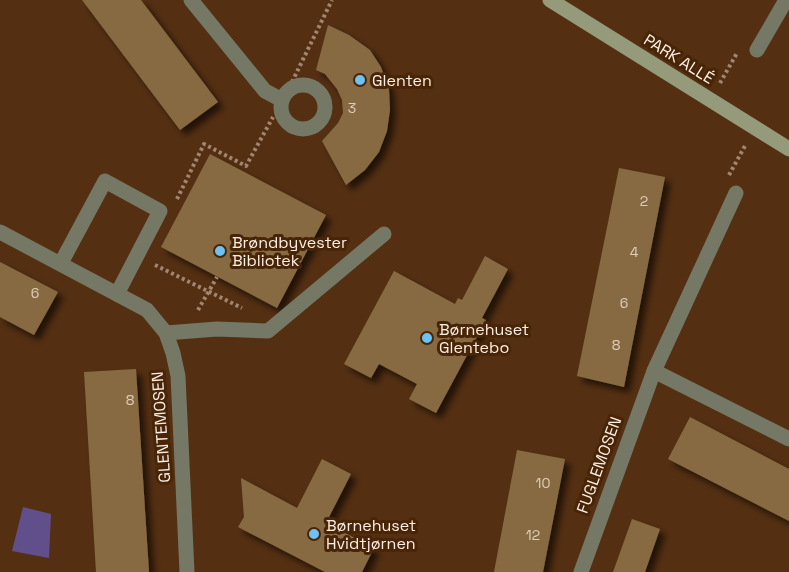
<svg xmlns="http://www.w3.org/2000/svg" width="789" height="572" font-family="'Space Grotesk',sans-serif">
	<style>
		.green { fill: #614f8c }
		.building { fill: #876b42; filter: url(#shadow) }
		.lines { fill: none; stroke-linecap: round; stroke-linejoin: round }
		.path { stroke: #a18672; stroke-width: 4; stroke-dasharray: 3 3; stroke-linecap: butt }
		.lane { stroke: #747864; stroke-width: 15 }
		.street { stroke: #747864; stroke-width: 15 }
		.secondary { stroke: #949a7a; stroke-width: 15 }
		.poi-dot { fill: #6ec2f3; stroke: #482507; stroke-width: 2 }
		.labels { text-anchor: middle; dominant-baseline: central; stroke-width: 6; stroke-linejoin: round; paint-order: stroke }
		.number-label { font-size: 14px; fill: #e0cebd }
		.street-label { font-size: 16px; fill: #feefe6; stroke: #482507 }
		.poi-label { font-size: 16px; fill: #feefe6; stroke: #482507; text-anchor: start }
	</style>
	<defs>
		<filter id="shadow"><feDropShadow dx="5.5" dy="5.5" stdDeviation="3" flood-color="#0009"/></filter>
	</defs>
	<rect width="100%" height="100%" fill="#542f12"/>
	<path class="green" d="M23,507l28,7 -2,44 -37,-7z"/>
	<g class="building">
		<path d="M82,0h59l77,102 -38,28z"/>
		<path d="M328,25l21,10 21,15 11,17 8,22 1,21 -3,21 -8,21 -14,18 -19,15 -24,-44 16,-18 5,-10 -1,-13 -5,-11 -12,-15 -9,-4z"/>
		<path d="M210,154l116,61 -49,93 -116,-61z"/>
		<path d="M619,168l46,9 -41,210 -47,-11z"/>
		<path d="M485,256l23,13 -26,49 4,2 -50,93 -27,-14 8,-15 -38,-20 -8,14 -27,-14 50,-93 61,33 3,-6 4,2z"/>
		<path d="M0,262l58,30 -24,43 -34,-18z"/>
		<path d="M136,369l13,203h-53l-12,-200z"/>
		<path d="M690,417l99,52v52l-121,-62z"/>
		<path d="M517,450l48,9 -22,113h-49z"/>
		<path d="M322,459l29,15 -25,49 48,25 -12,24h-37l-87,-45 6,-10 -3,-39 56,30z"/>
		<path d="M632,519l28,10 -15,43h-32z"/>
	</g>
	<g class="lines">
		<g class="path">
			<path d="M292,82l40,-82"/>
			<path d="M720,83l17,-30"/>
			<path d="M729,175l17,-31"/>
			<path d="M177,199l27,-55 42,22 27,-49"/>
			<path d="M155,265l87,43"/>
			<path d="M198,310l19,-33"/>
		</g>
		<g class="lane">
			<path d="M191,0l74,91 17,9"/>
			<circle cx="303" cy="107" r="22"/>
			<path d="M61,263l44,-82 55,30 -43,83"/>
			<path d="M166,333l51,-4 51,2 116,-97"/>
		</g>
		<g class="street">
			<path d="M757,50l29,-50"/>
			<path d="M0,232l147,78 19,23 7,20 5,23 9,196"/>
			<path d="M654,371l135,68"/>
			<path d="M581,572l73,-201 82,-178"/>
		</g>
		<path class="secondary" d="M550,0l239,149"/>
	</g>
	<g class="poi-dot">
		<circle cx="360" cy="80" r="6"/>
		<circle cx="220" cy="251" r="6"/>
		<circle cx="427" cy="338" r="6"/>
		<circle cx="314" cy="534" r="6"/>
	</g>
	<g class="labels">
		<g class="number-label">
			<text x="352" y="108">3</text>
			<text x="644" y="201">2</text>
			<text x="634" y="252">4</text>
			<text x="35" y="293">6</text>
			<text x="624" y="303">6</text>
			<text x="616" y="345">8</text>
			<text x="130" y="400">8</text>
			<text x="543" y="483">10</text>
			<text x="533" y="535">12</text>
		</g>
		<g class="street-label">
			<text transform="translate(679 59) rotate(32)">PARK ALLÉ</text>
			<text transform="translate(161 427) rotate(-94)">GLENTEMOSEN</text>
			<text transform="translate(599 465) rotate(-70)">FUGLEMOSEN</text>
		</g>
		<g class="poi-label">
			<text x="372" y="80">Glenten</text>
			<text x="232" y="242">Brøndbyvester<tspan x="232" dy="18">Bibliotek</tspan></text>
			<text x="439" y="329">Børnehuset<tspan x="439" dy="18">Glentebo</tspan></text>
			<text x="326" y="525">Børnehuset<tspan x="326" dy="18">Hvidtjørnen</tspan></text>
		</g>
	</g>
</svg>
